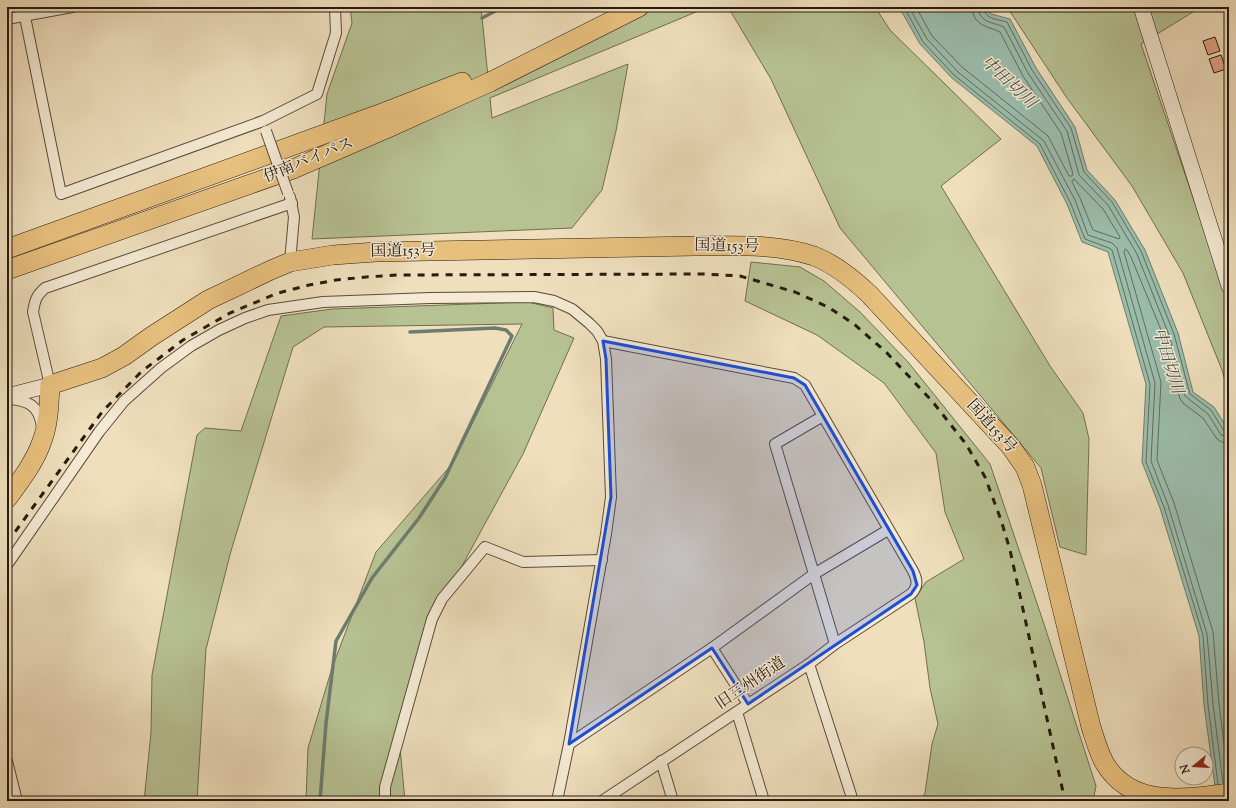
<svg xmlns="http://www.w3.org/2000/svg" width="1236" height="808" font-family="'Sorts Mill Goudy','Noto Serif JP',serif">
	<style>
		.green { fill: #b7c293; stroke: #6f6e52 }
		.water { fill: #9bbdac; stroke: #6d7c6e }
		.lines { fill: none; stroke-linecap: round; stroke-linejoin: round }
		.shore { stroke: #616c5e; stroke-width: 1 }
		.stream { stroke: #6d7c6e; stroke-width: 3.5 }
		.building { fill: #e7a385; stroke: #271a10 }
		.street-casing { stroke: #594b3b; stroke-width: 12 }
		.secondary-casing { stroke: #271a10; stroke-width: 16 }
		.highway-casing { stroke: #271a10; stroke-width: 20 }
		.street { stroke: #f5ead4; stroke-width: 10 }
		.secondary { stroke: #f5ead4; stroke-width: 15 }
		.highway { stroke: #e8c07e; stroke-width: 19 }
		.rail { stroke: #271a10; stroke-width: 3; stroke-dasharray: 7 7; stroke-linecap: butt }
		.street-bridge-casing { stroke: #594b3b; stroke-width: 12; stroke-linecap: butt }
		.street-bridge { stroke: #f5ead4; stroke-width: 10 }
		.marked { fill: #1d4ed8; fill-opacity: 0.2; stroke: #1d4ed8; stroke-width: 3; stroke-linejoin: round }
		.labels { text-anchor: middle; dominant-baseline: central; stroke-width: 3; stroke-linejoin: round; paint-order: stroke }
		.street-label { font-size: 16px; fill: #271a10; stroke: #f5ead4 }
		.water-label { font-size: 17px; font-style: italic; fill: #505347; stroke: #f5ead4 }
	</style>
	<rect width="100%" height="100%" fill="#efdfbd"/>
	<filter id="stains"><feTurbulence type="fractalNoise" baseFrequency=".005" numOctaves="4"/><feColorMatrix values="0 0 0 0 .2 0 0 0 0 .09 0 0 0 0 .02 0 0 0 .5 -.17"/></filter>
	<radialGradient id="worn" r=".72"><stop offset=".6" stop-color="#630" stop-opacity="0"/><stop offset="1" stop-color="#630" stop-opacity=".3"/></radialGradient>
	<g class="green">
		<path d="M350,7h131l8,80 168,-80h51l-218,91 2,20 136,-54 -12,67 -14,59 -30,38 -260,11 15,-145 25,-71z"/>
		<path d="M728,7h147l15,23 111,109 -60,47 109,180 33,47 6,26 -3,116 -26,-8 -19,-79 -201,-240 -69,-149z"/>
		<path d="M1007,7h194l-60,37 88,260v91l-7,-25 -39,-97 -51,-87 -65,-88z"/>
		<path d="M751,262l49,5 24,14 36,31 48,50 82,102 54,160 52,162 -3,15h-172l4,-8 7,-49 6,-20 -8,-36 -6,-46 -9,-44 11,-16 38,-23 -19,-47 -9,-59 -52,-70 -67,-48 -72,-34z"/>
		<path d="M528,302l25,6 1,22 20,8 -51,116 -102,187 -22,96 6,64h-99l2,-53 24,-80 44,-116 76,-88 70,-140 -198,3 -31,20 -62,204 -25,98 -9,152h-53l7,-68 1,-58 45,-240 8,-7 36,3 40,-115 51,-7z"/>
	</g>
	<path class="water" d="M899,7h86l6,7 19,5 26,49 39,59 12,43 28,30 30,50 33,83 15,59 21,15 15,24v370h-12l-13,-96 -5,-69 -39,-128 -18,-46 4,-78 -38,-132 -26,-10 -15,-38 -30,-58 -85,-68 -32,-34z"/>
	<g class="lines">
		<g class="shore">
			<path d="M904,7l19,35 31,33 86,69 30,58 15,37 24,9 3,2 38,134 -4,78 18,45 39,128 5,70 10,79"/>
			<path d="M909,7l18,32 31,33 86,69 31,59 13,35 24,8 5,5 38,135 -4,78 17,44 39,129 6,70 10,79"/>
			<path d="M916,7l16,29 30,31 86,69 21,40h3l1,-2 -12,-41 -38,-57 -23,-44c-13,-6 -27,-6 -28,-25"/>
			<path d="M978,7c1,16 15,15 26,20l24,46 39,58 12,44 29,30 29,49 32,81 16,61 23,18 13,21 8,2"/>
			<path d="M983,7c2,13 15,12 24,15l25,48 39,58 13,44 28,30 29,49 33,83 16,60 21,16 13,21 5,1"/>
			<path d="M1074,179l29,30 17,28 -1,2 -26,-9 -13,-32 -8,-16z"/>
			<path d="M1229,443l-7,-1 -5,-3 -14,-21 -19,-14 -4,-5 -16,-62 -33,-80 -4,-7 -2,-1 -1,3 37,130 -4,78 17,43 39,129 6,72 10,78"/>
		</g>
		<g class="stream">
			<path d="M482,18l21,-11"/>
			<path d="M320,801l6,-78 10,-82 36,-63 47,-60 26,-40 67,-142 -6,-6 -11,-2 -85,4"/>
		</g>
	</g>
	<g class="building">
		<path d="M1215,37l5,14 -12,4 -5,-14z"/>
		<path d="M1221,55l5,14 -12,4 -5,-14z"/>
	</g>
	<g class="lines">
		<g class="street-casing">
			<g id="street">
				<path d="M23,7l38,187 202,-73 54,-27 19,-61 -1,-26"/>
				<path d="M7,19l65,-12"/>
				<path d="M290,197l4,20 -4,45"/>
				<path d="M50,385l-17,-73c2,-12 3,-16 12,-24l247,-85"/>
				<path d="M7,399c21,1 32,6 35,28"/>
				<path d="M823,416l-48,28 60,200"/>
				<path d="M7,565l92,-133 25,-31 37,-33 30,-22 28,-16 26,-12 23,-8 55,-8 107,-4 104,-1 20,4 18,8 17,14 8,8 6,10 3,18 5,138 -5,37 -37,210 -12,57"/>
				<path d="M712,648l36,56"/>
				<path d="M809,664l44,137"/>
				<path d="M737,712l27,89"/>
				<path d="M569,744l143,-96 102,-74 74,-44"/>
				<path d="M7,761l10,40"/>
				<path d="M661,761l12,40"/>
				<path d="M385,801v-14l47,-168 10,-20 43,-52 38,15 79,-2"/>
				<path d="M602,801l207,-137 26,-20 76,-50c8,-8 6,-15 2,-23l-108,-186 -11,-7 -191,-37"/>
			</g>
		</g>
		<g class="secondary-casing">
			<g id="secondary">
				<path d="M1141,7l88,279"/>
				<path d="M7,396l43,-11"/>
			</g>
		</g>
		<g class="highway-casing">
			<g id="highway">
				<path d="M7,249l370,-134 85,-33"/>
				<path d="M7,270l286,-101 97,-42 100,-45 149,-75"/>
				<path d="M7,499c13,-18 28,-37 35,-58 7,-18 7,-38 8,-56l52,-17 22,-12 28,-20 56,-36 63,-30 19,-8 43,-7 43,-3 319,-6c39,0 81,-3 119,10 21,8 39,23 55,38l142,153 14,20 7,18 59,242c4,12 7,24 13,35 26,46 80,37 125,31"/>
			</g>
		</g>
		<use href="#street" class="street"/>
		<use href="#secondary" class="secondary"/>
		<use href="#highway" class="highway"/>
		<path class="rail" d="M7,543l95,-131 39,-40 42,-32 47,-27 48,-20 31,-8 27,-5 30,-3 31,-2 306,-1 37,2 55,16 33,15 26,17 33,29 45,48 34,43 19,33 16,43 9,30 55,251"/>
		<g class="street-bridge-casing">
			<path id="street-bridge" d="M266,131l22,62"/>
		</g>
		<use href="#street-bridge" class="street-bridge"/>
	</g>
	<path class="marked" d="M603,341l191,37 11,7 108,186 4,14 -6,9 -163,110 -36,-56 -143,96 42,-247 -5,-138z"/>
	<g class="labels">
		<g class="street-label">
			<text transform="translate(309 161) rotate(-22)">伊南バイパス</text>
			<text transform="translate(727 247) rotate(1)">国道153号</text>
			<text transform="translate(403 252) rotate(-1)">国道153号</text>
			<text transform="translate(991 427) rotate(48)">国道153号</text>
			<text transform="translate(751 684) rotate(-34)">旧三州街道</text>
		</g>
		<g class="water-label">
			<text transform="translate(1008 83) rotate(43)">中田切川</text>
			<text transform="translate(1167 361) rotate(73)">中田切川</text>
		</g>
	</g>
	<rect width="1236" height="808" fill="none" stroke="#efdfbd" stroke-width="24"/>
	<rect x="8" y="8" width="1220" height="792" fill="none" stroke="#271a10" stroke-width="2"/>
	<rect x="12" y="12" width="1212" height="784" fill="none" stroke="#271a10"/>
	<g transform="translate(1194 766) rotate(252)"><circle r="19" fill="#f5ead4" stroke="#a39786"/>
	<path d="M0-3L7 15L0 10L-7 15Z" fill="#8f2418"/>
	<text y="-6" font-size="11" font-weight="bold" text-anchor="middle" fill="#271a10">N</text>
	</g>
	<rect width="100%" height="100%" filter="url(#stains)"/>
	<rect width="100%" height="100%" fill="url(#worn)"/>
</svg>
